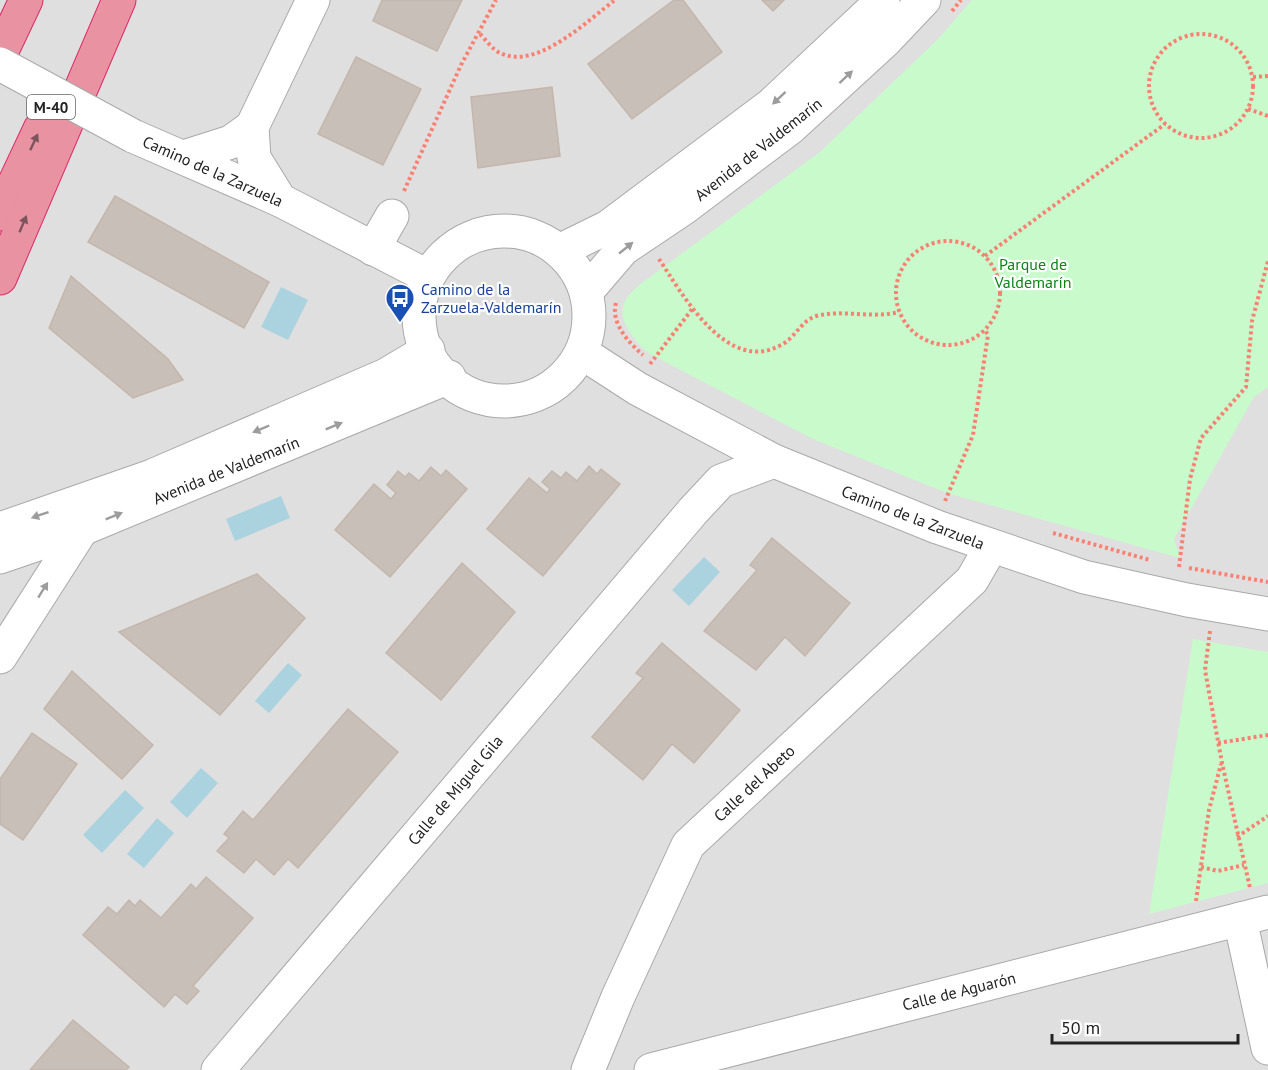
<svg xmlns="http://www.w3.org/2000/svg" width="1268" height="1070" font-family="'PT Sans',sans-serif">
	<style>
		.residential { fill: #e0dfdf }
		.park { fill: #c8facc }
		.water { fill: #aad3df }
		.building { fill: #c7bfb8; stroke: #c4b6ab; stroke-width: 1.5 }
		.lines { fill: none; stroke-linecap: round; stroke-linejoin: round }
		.minor-casing { stroke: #a9a9a9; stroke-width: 35 }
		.highway-casing { stroke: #dc2a67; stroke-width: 35 }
		.path { stroke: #fa8072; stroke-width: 4; stroke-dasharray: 3 3; stroke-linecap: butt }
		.minor { stroke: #fff; stroke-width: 33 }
		.highway { stroke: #e892a2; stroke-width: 33 }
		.minor-bridge-casing { stroke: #a9a9a9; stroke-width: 35; stroke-linecap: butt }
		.minor-bridge { stroke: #fff; stroke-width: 33 }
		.oneway { fill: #9c9c9c }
		.oneway2 { fill: #7b545c }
		.labels { text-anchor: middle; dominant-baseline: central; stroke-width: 4.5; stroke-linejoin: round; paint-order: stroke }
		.shield { fill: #fff; stroke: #646464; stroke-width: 1.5 }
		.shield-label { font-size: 15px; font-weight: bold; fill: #222 }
		.street-label { font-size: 16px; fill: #222; stroke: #fff }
		.park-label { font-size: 16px; fill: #0c8416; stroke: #fff }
		.transit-label { font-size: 16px; fill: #164399; stroke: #fff; text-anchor: start }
	</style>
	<rect width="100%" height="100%" fill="#f2efe9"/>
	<rect class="residential" x="0" y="0" width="1268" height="1070"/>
	<g class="park">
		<path d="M972,0h296v387l-14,10 -80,142 6,19 -233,-65 -134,-54 -165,-86c-13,-12 -34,-35 -22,-54 3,-5 9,-10 13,-14l181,-133 117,-112z"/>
		<path d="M1193,639l75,13v231l-119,31z"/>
	</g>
	<g class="water">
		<path d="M281,287l27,13 -20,40 -27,-13z"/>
		<path d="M281,496l9,22 -55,23 -9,-22z"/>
		<path d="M704,557l16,15 -31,34 -17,-16z"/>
		<path d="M288,663l14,12 -33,38 -14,-12z"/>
		<path d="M201,768l17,15 -31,35 -17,-16z"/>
		<path d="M125,790l19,18 -42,45 -19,-18z"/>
		<path d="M157,818l17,15 -30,35 -17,-14z"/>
	</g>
	<g class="building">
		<path d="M382,0h80l-25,51 -64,-30z"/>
		<path d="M674,0h9l39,52 -90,67 -44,-55z"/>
		<path d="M762,0h22l-11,11z"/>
		<path d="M356,57l65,32 -38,76 -65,-31z"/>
		<path d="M552,87l8,69 -82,12 -7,-71z"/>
		<path d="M115,196l154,86 -25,46 -156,-86z"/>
		<path d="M71,276l97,83 15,21 -50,18 -84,-70z"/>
		<path d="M589,466l8,8 4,-5 19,15 -77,92 -56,-47 42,-51 18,15 3,-4 -8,-7 10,-11 9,7 5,-6 11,9z"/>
		<path d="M431,467l10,9 5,-6 21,19 -77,88 -55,-47 39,-46 17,15 5,-6 -9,-8 11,-14 7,6 4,-4 10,8z"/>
		<path d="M772,538l78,65 -45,53 -20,-19 -29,33 -52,-39 53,-61 -7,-5z"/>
		<path d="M462,563l53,49 -74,88 -55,-47z"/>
		<path d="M257,574l48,44 -85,97 -101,-83z"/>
		<path d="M662,643l78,67 -46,53 -22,-19 -29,36 -51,-43 51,-59 -7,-5z"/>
		<path d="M72,671l81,74 -31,34 -78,-70z"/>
		<path d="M348,709l50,43 -100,116 -10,-9 -14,16 -18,-16 -12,14 -27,-22 12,-13 -5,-4 19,-23 10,9z"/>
		<path d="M32,733l45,31 -54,76 -23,-16v-45z"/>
		<path d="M206,877l47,41 -60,68 6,5 -12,13 -12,-10 -11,13 -81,-72 25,-28 9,7 12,-14 6,6 5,-6 21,18 30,-34 5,5z"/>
		<path d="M73,1020l56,47 -3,3h-96z"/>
	</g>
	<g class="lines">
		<g class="minor-casing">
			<g id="minor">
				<path d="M252,127l61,-127"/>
				<path d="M133,136l147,64 147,76"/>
				<path d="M184,157l47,-15 21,-15 2,31 26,42"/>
				<circle cx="504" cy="316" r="85"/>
				<path d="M373,249l19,-33"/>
				<path d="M559,251l49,-24 163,-122 112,-105"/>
				<path d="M587,291l36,-42 61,-41 106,-80 96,-88 38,-40"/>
				<path d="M584,354l54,35 136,72 163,66 147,50 103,23 81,14"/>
				<path d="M0,529l152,-53 234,-101 42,-25"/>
				<path d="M0,557l82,-28 367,-152"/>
				<path d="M0,657l82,-128"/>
				<path d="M1240,919l28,129"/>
				<path d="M218,1070l475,-559 28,-30 53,-20"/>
				<path d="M588,1070l30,-73 70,-152 284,-265 19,-33"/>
				<path d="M651,1070l617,-158"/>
			</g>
		</g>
		<g class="highway-casing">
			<g id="highway">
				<path d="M0,55l26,-55"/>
				<path d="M0,214l40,-85"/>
				<path d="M0,278l119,-278"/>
			</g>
		</g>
		<g class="path">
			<path d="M952,11l9,-11"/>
			<path d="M480,34c6,6 13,16 20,19 37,18 88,-33 115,-53"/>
			<circle cx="1201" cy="86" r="52"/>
			<path d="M1253,77l15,-1"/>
			<path d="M1248,109l20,7"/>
			<path d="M404,191l57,-126 35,-65"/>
			<circle cx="948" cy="293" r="52"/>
			<path d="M985,256l180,-132"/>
			<path d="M659,259c24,36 68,116 122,86 14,-7 20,-24 35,-29 27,-7 56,3 83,-4"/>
			<path d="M616,303c-6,20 14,41 27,52"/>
			<path d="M650,364l43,-56"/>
			<path d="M945,501l28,-66 15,-100 -3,-5"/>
			<path d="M1053,533l97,27"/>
			<path d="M1179,567l11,-88 11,-41 45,-51 6,-66 16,-60"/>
			<path d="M1189,568l79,14"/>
			<path d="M1210,631l-5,39 17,93 28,125"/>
			<path d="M1218,743l50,-8"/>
			<path d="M1237,837l31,-21"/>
			<path d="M1201,867l17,4 26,-6"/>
			<path d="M1196,901l13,-91 12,-46"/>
		</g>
		<use href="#minor" class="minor"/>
		<use href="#highway" class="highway"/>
		<g class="minor-bridge-casing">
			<path id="minor-bridge" d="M0,64l133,72"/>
		</g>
		<use href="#minor-bridge" class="minor-bridge"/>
	</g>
	<defs><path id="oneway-solid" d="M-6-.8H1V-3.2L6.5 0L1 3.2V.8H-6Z" transform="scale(1.5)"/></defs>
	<g class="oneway">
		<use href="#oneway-solid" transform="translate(846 77) rotate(-43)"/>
		<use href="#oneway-solid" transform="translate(779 98) rotate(137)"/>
		<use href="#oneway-solid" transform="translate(626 248) rotate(-39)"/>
		<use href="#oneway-solid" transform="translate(334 426) rotate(-22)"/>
		<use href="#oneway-solid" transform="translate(261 429) rotate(157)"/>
		<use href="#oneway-solid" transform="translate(40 515) rotate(161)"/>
		<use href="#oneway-solid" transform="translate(114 516) rotate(-22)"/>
		<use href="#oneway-solid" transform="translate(43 590) rotate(-58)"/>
	</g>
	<g class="oneway2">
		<use href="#oneway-solid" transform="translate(34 142) rotate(-65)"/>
		<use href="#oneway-solid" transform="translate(23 224) rotate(-67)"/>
	</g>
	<defs>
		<g id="bus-pin" transform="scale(1.5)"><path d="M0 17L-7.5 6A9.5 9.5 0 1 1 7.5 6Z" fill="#1a4fb4" stroke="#fff"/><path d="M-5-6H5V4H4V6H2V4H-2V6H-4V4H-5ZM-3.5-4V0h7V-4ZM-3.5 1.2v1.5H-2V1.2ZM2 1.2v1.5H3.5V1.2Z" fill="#fff"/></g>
	</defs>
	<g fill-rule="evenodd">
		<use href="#bus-pin" x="400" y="298"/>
	</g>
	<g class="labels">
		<rect class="shield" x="27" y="95" width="48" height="24" rx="4.5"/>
		<g class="shield-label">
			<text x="51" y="107">M-40</text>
		</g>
		<g class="street-label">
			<text transform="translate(758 149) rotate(-38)">Avenida de Valdemarín</text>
			<text transform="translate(213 171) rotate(24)">Camino de la Zarzuela</text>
			<text transform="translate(226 470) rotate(-22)">Avenida de Valdemarín</text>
			<text transform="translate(913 517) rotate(21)">Camino de la Zarzuela</text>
			<text transform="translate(754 783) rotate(-43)">Calle del Abeto</text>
			<text transform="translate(455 790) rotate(-50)">Calle de Miguel Gila</text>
			<text transform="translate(959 991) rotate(-14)">Calle de Aguarón</text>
		</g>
		<g class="park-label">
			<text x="1033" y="264">Parque de<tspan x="1033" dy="18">Valdemarín</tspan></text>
		</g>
		<g class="transit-label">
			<text x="421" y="289">Camino de la<tspan x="421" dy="18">Zarzuela-Valdemarín</tspan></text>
		</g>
	</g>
	<path d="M1052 1034v9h186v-9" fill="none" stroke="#222222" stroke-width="3"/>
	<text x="1061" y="1034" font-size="18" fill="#222222" stroke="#ffffff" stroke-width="4.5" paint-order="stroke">50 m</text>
</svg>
